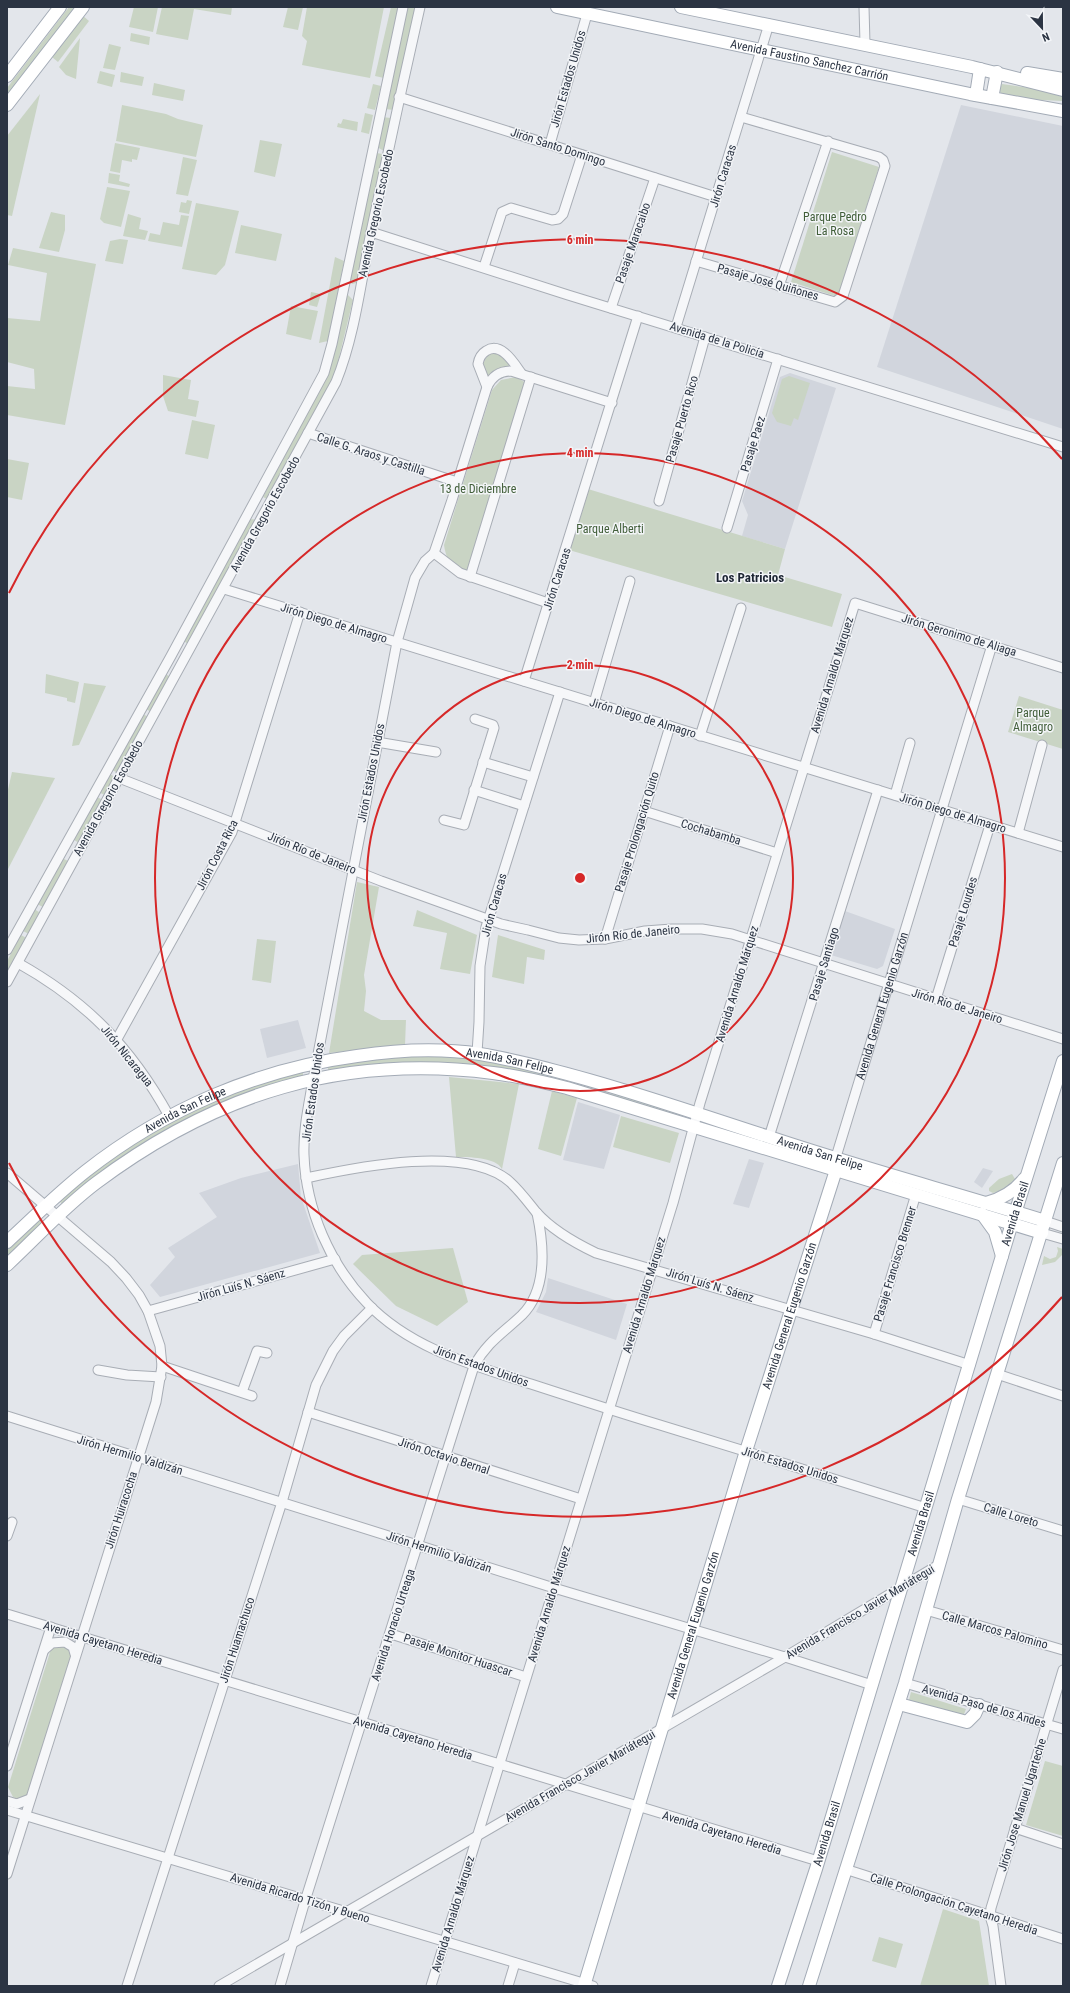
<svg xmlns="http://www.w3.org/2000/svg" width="1070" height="1993" font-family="'Roboto Condensed',sans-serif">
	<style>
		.built { fill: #d1d5dd }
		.green { fill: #c9d4c4 }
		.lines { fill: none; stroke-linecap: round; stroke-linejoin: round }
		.minor-casing { stroke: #a8adb5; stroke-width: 11 }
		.major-casing { stroke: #a3abb6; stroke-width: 14 }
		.minor { stroke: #f6f7f9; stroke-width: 9 }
		.major { stroke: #fff; stroke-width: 12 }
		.ring { fill: none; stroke: #d62828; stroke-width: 2 }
		.labels { text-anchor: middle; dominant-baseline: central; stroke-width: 3; stroke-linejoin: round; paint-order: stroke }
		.street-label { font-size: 12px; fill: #2b3443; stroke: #f3f5f8 }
		.park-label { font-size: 12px; fill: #415e39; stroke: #f3f5f8 }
		.neighbourhood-label { font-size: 13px; font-weight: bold; fill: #1d2533; stroke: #f3f5f8 }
		.centre { fill: #d62828; stroke: #f3f5f8; stroke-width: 2 }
		.ring-label { font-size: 12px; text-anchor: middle; font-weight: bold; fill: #d62828; stroke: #f3f5f8; stroke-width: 3; stroke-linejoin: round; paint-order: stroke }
	</style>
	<rect width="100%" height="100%" fill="#e3e6eb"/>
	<g class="built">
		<path d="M961,105l102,21v303l-186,-62z"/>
		<path d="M790,373l46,15 -51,161 -43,-13 6,-21 -6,-14 38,-124z"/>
		<path d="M845,911l50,18 -12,37 -6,3 -46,-14z"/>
		<path d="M298,1020l8,28 -39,10 -7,-29z"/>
		<path d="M578,1102l42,13 -16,54 -41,-9z"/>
		<path d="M749,1159l15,4 -15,45 -16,-4z"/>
		<path d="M298,1164l3,33 19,56 -160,44 -10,-12 25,-28 -7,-9 49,-31 -18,-24 42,-15z"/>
		<path d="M983,1168l10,3 -11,17 -8,-6z"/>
		<path d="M548,1278l79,26 -11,36 -80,-28 10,-20z"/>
	</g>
	<g class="green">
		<path d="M69,7h9l-71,91v-10z"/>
		<path d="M134,7h24l-5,25 -24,-5z"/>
		<path d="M162,7h70l-1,8 -37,-6 -6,31 -32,-6z"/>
		<path d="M288,7h15l-5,23 -15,-3z"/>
		<path d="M307,7h77l-14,71 -68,-13 5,-24 -5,-5z"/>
		<path d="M391,7h7l-14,71 -9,-2z"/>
		<path d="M406,7h10l-22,103 -9,-1z"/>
		<path d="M82,15l7,6 -31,41 -6,-5z"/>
		<path d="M131,33l19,4 -1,8 -19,-4z"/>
		<path d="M80,38l-4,41 -10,-4 -7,-8z"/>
		<path d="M109,44l12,3 -6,23 -12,-2z"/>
		<path d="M100,71l15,4 -3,12 -15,-4z"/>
		<path d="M121,72l23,5 -2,9 -22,-4z"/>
		<path d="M154,83l31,7 -2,11 -31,-6z"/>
		<path d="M373,84l8,2 -6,24 -8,-2z"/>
		<path d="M1002,84l48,7 13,4v6l-42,-2 -20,-6 -2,-2z"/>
		<path d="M40,94l-28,122 -5,-1v-79z"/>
		<path d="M122,105l44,9 12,5 25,6 -7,32 -80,-16z"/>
		<path d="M365,113l8,2 -4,19 -8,-2z"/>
		<path d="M382,117l9,1 -7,33 -7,-4z"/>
		<path d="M343,119l15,3 -1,9 -20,-4 1,-4 3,1z"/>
		<path d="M260,140l22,4 -7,33 -21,-5z"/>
		<path d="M115,143l25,5 -3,12 -5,-1v3l-10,-2 -2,13 -10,-2z"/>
		<path d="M832,152l47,15 -41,130 -47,-15z"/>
		<path d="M376,153l7,1 -27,129 -4,1 -3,-3z"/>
		<path d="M183,157l14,3 -9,36 -12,-2z"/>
		<path d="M109,173l11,2 -1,6 11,3 -1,3 -21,-4z"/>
		<path d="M107,187l23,4 -9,36 -17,-4 -4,-4z"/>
		<path d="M187,200l5,1 -3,13 -10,-2 2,-10 5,1z"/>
		<path d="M196,203l43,8 -14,54 -9,10 -34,-6z"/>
		<path d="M51,212l14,3v15l-6,22 -20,-4z"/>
		<path d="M128,214l13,4 -2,11 9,2 -3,9 -22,-4z"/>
		<path d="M181,215l8,1 -7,31 -34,-6 2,-8 10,2 3,-13 16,3z"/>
		<path d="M241,225l41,9 -6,27 -41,-8z"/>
		<path d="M120,239l8,1 -5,24 -18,-3 5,-20z"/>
		<path d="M13,248l83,16 -31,161 -58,-10v-29l28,3 -1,-20 -27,-7v-44l33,3 7,-48 -39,-8z"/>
		<path d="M335,257l9,4 -16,80 -9,2z"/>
		<path d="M311,292l10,2 -4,13 -8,-2z"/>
		<path d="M348,295l5,5 -18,74 -68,125 -4,-2 60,-113 8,-21 15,-66z"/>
		<path d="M291,306l27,5 -7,29 -25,-6z"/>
		<path d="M492,353l9,1 9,11 -24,12 -4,-11 5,-10z"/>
		<path d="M163,375l28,5 -3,19 11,2 -3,16 -28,-6 -5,-15z"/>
		<path d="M789,376l21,7 -12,37 -4,-2 -3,8 -14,-4 -5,-9 10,-34z"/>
		<path d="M516,377l12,7 -58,189c-17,-5 -23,-9 -26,-28l48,-155 9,-10z"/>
		<path d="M192,420l23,5 -7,34 -23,-5z"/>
		<path d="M7,459l22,4 -7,37 -15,-3z"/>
		<path d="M588,489l197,60 -7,26 64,19 -10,33 -263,-77z"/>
		<path d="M250,519l7,1 -67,126 -7,-6z"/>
		<path d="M46,674l33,8 -4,21 -8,-2v-3l-22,-5z"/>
		<path d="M165,674l8,4 -20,35 -7,-4z"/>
		<path d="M84,683l22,3 -27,59 -7,1z"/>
		<path d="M1019,696l44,14v39l-55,-17z"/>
		<path d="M143,714l7,4 -32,55 -6,-3z"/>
		<path d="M12,772l43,6 -48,93v-77z"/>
		<path d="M108,773l7,4 -10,18 -7,-3z"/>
		<path d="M95,796l8,4 -24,43 -8,-5z"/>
		<path d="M62,858l6,3 -25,46 -6,-3z"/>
		<path d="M357,882l22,5 -15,88 2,16 -2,20 17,9h25l-1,25 -76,8z"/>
		<path d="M34,909l5,3 -10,22 -6,-3z"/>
		<path d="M417,910l60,25 -7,39 -30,-5 7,-36 -34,-7z"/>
		<path d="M21,935l7,4 -21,35v-13z"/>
		<path d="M498,935l47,15 -1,10 -17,-3 -3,27 -32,-7z"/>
		<path d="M257,939l19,2 -5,42 -19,-3z"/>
		<path d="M441,1055l68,8 174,52 -2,4 -198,-50 -155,7v-11l79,-9z"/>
		<path d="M303,1071v11l-113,41 -122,86 -9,-8c39,-32 79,-64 124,-87 39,-19 79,-31 120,-43z"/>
		<path d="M449,1077l70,7 -17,85c-6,-12 -34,-12 -46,-12z"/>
		<path d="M552,1091l25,7 -16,58 -23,-7z"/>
		<path d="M621,1116l58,17 -9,30 -57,-16z"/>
		<path d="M1012,1174l3,5c-5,6 -14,12 -22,14l-4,-2v-3l10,-9z"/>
		<path d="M40,1219l7,7 -40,39v-15z"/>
		<path d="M1057,1247l6,2v5l-8,8 -13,3 2,-9 6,3 6,-2 2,-6z"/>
		<path d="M453,1248l15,54 -31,24 -41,-20 -43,-42 9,-9z"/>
		<path d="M67,1645l5,11 -43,138 -11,5 -5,-2 -5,-10 43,-138 5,-3z"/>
		<path d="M911,1692l55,17 -3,8 -54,-17z"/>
		<path d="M1045,1761l18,5v70l-37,-11z"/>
		<path d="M943,1909l36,12 10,65h-69z"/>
		<path d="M879,1937l24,7 -7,24 -24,-7z"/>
	</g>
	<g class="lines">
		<g class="minor-casing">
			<g id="minor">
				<path d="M864,7l1,37"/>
				<path d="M399,97l317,100"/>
				<path d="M550,144l37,-130"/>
				<path d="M371,232l197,63 495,152"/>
				<path d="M696,261l139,41 8,-6 42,-130 -2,-6 -4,-3 -138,-40"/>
				<path d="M484,267l18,-55 9,-4 41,12 6,-1 5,-5 19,-59"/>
				<path d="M779,286l49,-145"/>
				<path d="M611,308l44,-130"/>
				<path d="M676,327l93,-303"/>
				<path d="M487,387l-9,-23c1,-6 3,-10 8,-13 15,-10 28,12 35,22"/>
				<path d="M612,403l-101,-32c-11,0 -19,5 -24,16l-35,113 -18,53 -9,8 -10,17 -18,64 -84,438c-4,24 -10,50 -9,75 2,55 26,109 63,148 44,46 106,62 164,81 43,14 86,28 129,41 89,27 177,55 266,83"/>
				<path d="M308,433l149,49"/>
				<path d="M659,501l46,-164"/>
				<path d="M727,528l51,-169"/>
				<path d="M434,553l26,20 88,30"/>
				<path d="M470,577l61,-200"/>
				<path d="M224,589l839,258"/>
				<path d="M524,681l114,-365"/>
				<path d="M594,703l36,-122"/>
				<path d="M700,736l41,-128"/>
				<path d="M377,742l59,10"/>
				<path d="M483,762l50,15"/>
				<path d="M119,778l262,103 120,43 27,6 31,8 20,2 26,-1 40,-8 27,-2h30l30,5 331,105"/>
				<path d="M474,790l50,16"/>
				<path d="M895,795l15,-52"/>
				<path d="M644,811l133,42"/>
				<path d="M444,820l20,5 30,-97 -1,-3 -18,-6"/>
				<path d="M1018,833l24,-88"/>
				<path d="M605,939l65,-213"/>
				<path d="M7,950l164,-294 153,-283 8,-29 71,-337"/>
				<path d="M18,963c68,38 113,84 151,153"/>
				<path d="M7,982l329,-600c19,-47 25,-101 35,-150 16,-76 32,-150 49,-225"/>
				<path d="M936,999l54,-174"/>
				<path d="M117,1039l115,-207 68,-220"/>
				<path d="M477,1053l2,-31 1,-56 6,-39 74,-235"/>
				<path d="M769,1137l109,-347"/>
				<path id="s1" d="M836,1157l156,-512"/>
				<path d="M7,1173l104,89 15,16 13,17 9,16 12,35 2,20 -6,36 -149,472"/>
				<path d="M306,1178c51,-11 162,-34 204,4 10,9 18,20 26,30 16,18 39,31 60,41l278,81 96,31"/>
				<path d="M1045,1221l18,6"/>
				<path d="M1042,1233l21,6"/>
				<path d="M148,1311l187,-52"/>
				<path d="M874,1334l42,-140"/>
				<path d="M162,1366l90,30"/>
				<path d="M98,1370l29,5 34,2"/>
				<path d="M997,1374l66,22"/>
				<path d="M242,1392l15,-41 10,2"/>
				<path d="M308,1412l273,87"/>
				<path d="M7,1416l547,172 231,69 87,28"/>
				<path d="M958,1499l105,32"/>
				<path d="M7,1536l5,-14"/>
				<path d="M926,1610l137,40"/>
				<path d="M7,1614l811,247"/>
				<path d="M391,1634l135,43"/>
				<path d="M45,1649l7,-6 13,-1 8,5 2,7"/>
				<path d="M905,1683l158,46"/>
				<path d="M7,1766l44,-139"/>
				<path d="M7,1801l10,3 13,-5"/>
				<path d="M7,1810l586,176"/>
				<path d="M1015,1828l48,16"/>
				<path d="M845,1869l218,70"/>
				<path d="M127,1986l155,-484 34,-117 17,-34 11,-15 28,-28"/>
				<path d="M219,1986l566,-329 155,-93"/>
				<path d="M280,1986l25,-85 169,-535c13,-24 29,-33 48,-51 26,-26 22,-69 15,-102"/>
				<path d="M431,1986l242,-783 27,-100 155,-500 208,65"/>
				<path d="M508,1986l7,-23"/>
				<path d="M1001,1986l-8,-60 -3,-10 1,-8 72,-238"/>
			</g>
		</g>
		<g class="major-casing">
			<g id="major">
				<path id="s2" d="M557,7l413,87 93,17"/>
				<path d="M681,7l291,60 91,23"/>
				<path d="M1027,73l36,6"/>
				<path d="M7,76l53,-69"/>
				<path d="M976,95l4,-26"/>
				<path d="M992,98l5,-26"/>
				<path d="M7,105l76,-98"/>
				<path d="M986,1203c15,-4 28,-11 38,-24"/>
				<path d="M982,1214l13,18 7,24"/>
				<path id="s3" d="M7,1242c26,-24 51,-49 79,-71 79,-62 172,-102 271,-115 40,-6 83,-8 123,-2 37,6 73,16 109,26 60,17 118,37 177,56 92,31 186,56 279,85"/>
				<path d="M7,1265c29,-27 57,-58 89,-82 120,-90 247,-129 397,-110 25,3 50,9 74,15l475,145"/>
				<path d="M899,1704l68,18 8,-8 4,-9"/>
				<path id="s4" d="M584,1986l162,-535 90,-281v-7"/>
				<path id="s5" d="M778,1986l38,-117 196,-646 51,-162"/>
				<path d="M809,1986l96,-303 53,-184 105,-336"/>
			</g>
		</g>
		<use href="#minor" class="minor"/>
		<use href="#major" class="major"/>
	</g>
	<g class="ring">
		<circle cx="580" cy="878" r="213"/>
		<circle cx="580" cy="878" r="425"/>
		<path d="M1062 1297A638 638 0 0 1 9 1163M9 593A638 638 0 0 1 1062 459"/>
	</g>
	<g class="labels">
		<g class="street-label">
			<text stroke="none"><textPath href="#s2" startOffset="258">Avenida Faustino Sanchez Carrión</textPath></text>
			<text transform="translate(568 79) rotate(-74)">Jirón Estados Unidos</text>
			<text transform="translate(558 147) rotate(18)">Jirón Santo Domingo</text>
			<text transform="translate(723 176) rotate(-73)">Jirón Caracas</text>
			<text transform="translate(376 213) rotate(-78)">Avenida Gregorio Escobedo</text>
			<text transform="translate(633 243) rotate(-71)">Pasaje Maracaibo</text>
			<text transform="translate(768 282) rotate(16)">Pasaje José Quiñones</text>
			<text transform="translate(717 340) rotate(17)">Avenida de la Policía</text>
			<text transform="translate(682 419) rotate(-74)">Pasaje Puerto Rico</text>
			<text transform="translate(753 444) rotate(-73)">Pasaje Paez</text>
			<text transform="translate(371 454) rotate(18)">Calle G. Araos y Castilla</text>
			<text transform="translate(265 514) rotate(-61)">Avenida Gregorio Escobedo</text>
			<text transform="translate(557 579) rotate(-72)">Jirón Caracas</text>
			<text transform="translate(334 623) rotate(17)">Jirón Diego de Almagro</text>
			<text transform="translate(959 635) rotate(17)">Jirón Geronimo de Aliaga</text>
			<text transform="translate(832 675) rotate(-73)">Avenida Arnaldo Márquez</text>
			<text transform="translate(643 718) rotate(17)">Jirón Diego de Almagro</text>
			<text transform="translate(371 773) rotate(-79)">Jirón Estados Unidos</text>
			<text transform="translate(108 798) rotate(-61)">Avenida Gregorio Escobedo</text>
			<text transform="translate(953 813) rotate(17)">Jirón Diego de Almagro</text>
			<text transform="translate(637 832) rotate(-73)">Pasaje Prolongación Quito</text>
			<text transform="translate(711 832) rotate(17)">Cochabamba</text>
			<text transform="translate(312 853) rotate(22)">Jirón Río de Janeiro</text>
			<text transform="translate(217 855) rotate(-63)">Jirón Costa Rica</text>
			<text transform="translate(494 905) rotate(-74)">Jirón Caracas</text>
			<text transform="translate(963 912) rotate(-73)">Pasaje Lourdes</text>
			<text transform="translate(633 934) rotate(-6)">Jirón Río de Janeiro</text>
			<text transform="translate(824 964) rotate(-73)">Pasaje Santiago</text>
			<text transform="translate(737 984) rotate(-73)">Avenida Arnaldo Márquez</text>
			<text stroke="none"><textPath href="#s1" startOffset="158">Avenida General Eugenio Garzón</textPath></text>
			<text transform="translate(957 1006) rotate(17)">Jirón Río de Janeiro</text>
			<text transform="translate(127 1056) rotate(51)">Jirón Nicaragua</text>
			<text stroke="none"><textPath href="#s3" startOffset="558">Avenida San Felipe</textPath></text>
			<text transform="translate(313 1092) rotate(-82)">Jirón Estados Unidos</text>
			<text stroke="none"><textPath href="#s3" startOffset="223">Avenida San Felipe</textPath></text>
			<text stroke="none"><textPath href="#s3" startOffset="882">Avenida San Felipe</textPath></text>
			<text stroke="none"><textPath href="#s5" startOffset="808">Avenida Brasil</textPath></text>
			<text transform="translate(895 1264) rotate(-73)">Pasaje Francisco Brenner</text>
			<text transform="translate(241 1285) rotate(-16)">Jirón Luís N. Sáenz</text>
			<text transform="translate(710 1285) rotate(17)">Jirón Luís N. Sáenz</text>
			<text transform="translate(644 1295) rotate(-73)">Avenida Arnaldo Márquez</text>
			<text stroke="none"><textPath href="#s4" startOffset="701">Avenida General Eugenio Garzón</textPath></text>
			<text transform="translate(481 1366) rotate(20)">Jirón Estados Unidos</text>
			<text transform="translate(130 1455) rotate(17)">Jirón Hermilio Valdizán</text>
			<text transform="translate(444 1456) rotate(18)">Jirón Octavio Bernal</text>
			<text transform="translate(790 1465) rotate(17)">Jirón Estados Unidos</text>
			<text transform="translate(121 1510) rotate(-72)">Jirón Huiracocha</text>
			<text transform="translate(1011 1515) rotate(17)">Calle Loreto</text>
			<text stroke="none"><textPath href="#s5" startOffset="484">Avenida Brasil</textPath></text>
			<text transform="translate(439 1552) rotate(18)">Jirón Hermilio Valdizán</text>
			<text transform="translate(549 1604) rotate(-73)">Avenida Arnaldo Márquez</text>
			<text transform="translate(860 1612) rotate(-31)">Avenida Francisco Javier Mariátegui</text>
			<text transform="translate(393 1625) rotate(-72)">Avenida Horacio Urteaga</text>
			<text stroke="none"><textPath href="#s4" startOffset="377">Avenida General Eugenio Garzón</textPath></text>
			<text transform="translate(995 1630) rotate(16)">Calle Marcos Palomino</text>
			<text transform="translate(237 1640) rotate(-72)">Jirón Huamachuco</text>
			<text transform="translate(103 1643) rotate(17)">Avenida Cayetano Heredia</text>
			<text transform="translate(458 1655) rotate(18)">Pasaje Monitor Huascar</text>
			<text transform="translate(984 1706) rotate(16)">Avenida Paso de los Andes</text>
			<text transform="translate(413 1738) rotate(17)">Avenida Cayetano Heredia</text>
			<text transform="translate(580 1776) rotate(-30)">Avenida Francisco Javier Mariátegui</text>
			<text transform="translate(1022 1805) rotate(-73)">Jirón Jose Manuel Ugarteche</text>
			<text transform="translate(722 1833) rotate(17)">Avenida Cayetano Heredia</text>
			<text stroke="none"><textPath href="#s5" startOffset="160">Avenida Brasil</textPath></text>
			<text transform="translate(300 1898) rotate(17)">Avenida Ricardo Tizón y Bueno</text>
			<text transform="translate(954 1904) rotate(18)">Calle Prolongación Cayetano Heredia</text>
			<text transform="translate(453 1914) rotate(-73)">Avenida Arnaldo Márquez</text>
		</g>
		<g class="park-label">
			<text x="835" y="217">Parque Pedro<tspan x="835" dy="14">La Rosa</tspan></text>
			<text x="478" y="489">13 de Diciembre</text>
			<text x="610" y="529">Parque Alberti</text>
			<text x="1033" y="713">Parque<tspan x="1033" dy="14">Almagro</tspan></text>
		</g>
		<g class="neighbourhood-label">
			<text x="750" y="577">Los Patricios</text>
		</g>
	</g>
	<circle cx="580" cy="878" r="6" class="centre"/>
	<g class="ring-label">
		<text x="580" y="244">6 min</text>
		<text x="580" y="457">4 min</text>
		<text x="580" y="669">2 min</text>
	</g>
	<rect width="1070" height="1993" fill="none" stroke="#2b3443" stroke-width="16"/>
	<g transform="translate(1042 28) rotate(158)" stroke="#f3f5f8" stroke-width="3" paint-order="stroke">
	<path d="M0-3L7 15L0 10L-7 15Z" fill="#2b3443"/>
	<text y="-6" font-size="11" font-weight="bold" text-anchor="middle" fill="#2b3443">N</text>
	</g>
</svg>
